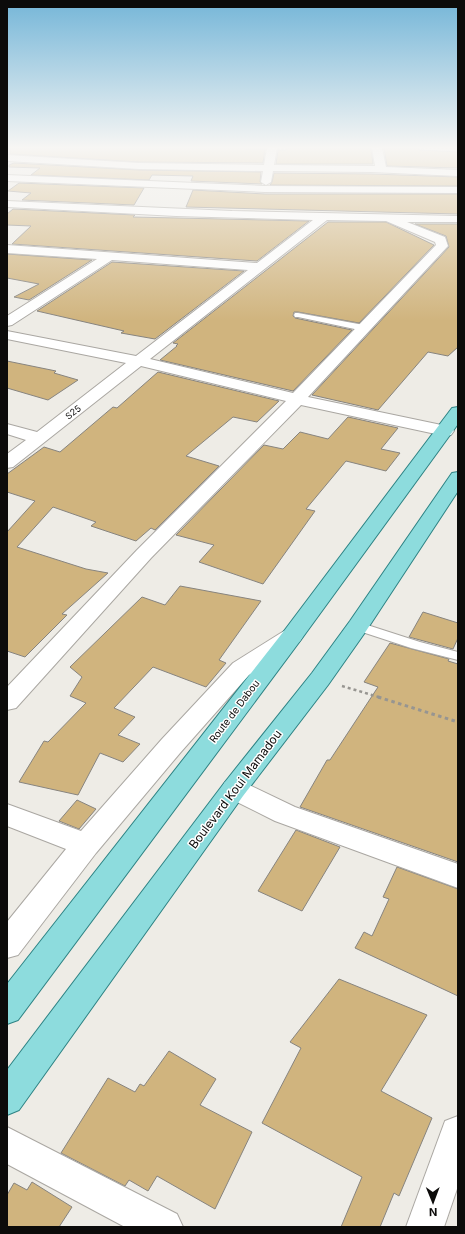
<svg xmlns="http://www.w3.org/2000/svg" width="465" height="1234" font-family="Inter,sans-serif">
	<style>
		.building { fill: #d0b47e; stroke: #87847f }
		.lines { fill: none; stroke-linecap: round; stroke-linejoin: round }
		.service-casing { stroke: #aaa7a2; stroke-width: 2 }
		.minor-casing { stroke: #aaa7a2; stroke-width: 2 }
		.primary-casing { stroke: #2e8384; stroke-width: 2 }
		.path-far1 { stroke: #979591; stroke-width: 2.5; stroke-dasharray: 3 3; stroke-linecap: butt }
		.path { stroke: #979591; stroke-width: 3; stroke-dasharray: 3.5 3.5; stroke-linecap: butt }
		.service { fill: #fff; fill-rule: evenodd }
		.minor { fill: #fff; fill-rule: evenodd }
		.primary { fill: #8ddcdd; fill-rule: evenodd }
		.labels { text-anchor: middle; dominant-baseline: central; stroke-width: 3; stroke-linejoin: round; paint-order: stroke }
		.far-street-label { font-size: 9px; fill: #0c0b0a; stroke: #fff }
		.street-label { font-size: 10px; fill: #0c0b0a; stroke: #fff }
		.near-street-label { font-size: 12px; fill: #0c0b0a; stroke: #fff }
	</style>
	<rect width="100%" height="100%" fill="#eeece6"/>
	<g class="building">
		<path d="M10,148h237l-1,1h19l-2,14 -124,-1 -129,-8z"/>
		<path d="M286,148h85l2,16h-97l2,-14h8z"/>
		<path d="M384,148h35v2l39,2v16l-71,-2z"/>
		<path d="M14,163l125,7 122,2 -1,10 2,2 -71,-3 2,-5 -41,-1 -3,5 -118,-5 9,-7 -31,-1v-2z"/>
		<path d="M274,173l98,1 86,3v9l-188,-1 2,-3z"/>
		<path d="M19,183l125,5 -10,17 -112,-5 9,-7 -23,-2z"/>
		<path d="M193,190l72,4h193v20l-272,-7z"/>
		<path d="M13,209l122,6 -2,2 176,4 -52,40 -245,-17 19,-18 -24,-1v-11z"/>
		<path d="M328,222h58l48,23 -75,78 -61,-11h-4l-1,4 2,2 57,12 -59,61 -133,-31 17,-14h-1l2,-2 -5,-1z"/>
		<path d="M415,224h43v123l-10,9 -20,-4 -50,58 -66,-15 137,-148 -3,-11z"/>
		<path d="M7,254l85,6 -63,40 -15,-3 25,-13 -32,-6z"/>
		<path d="M112,262l132,9 -89,68 -34,-6 3,-2 -87,-20z"/>
		<path d="M7,361l49,10 -2,2 24,7 -30,20 -41,-12z"/>
		<path d="M158,372l121,29 -22,21 -24,-5 -47,39 33,10 -64,64 -4,-2 -15,13 -45,-15 5,-4 -43,-15 -36,40 69,22 22,4 -46,41 5,1 -42,42 -18,-6v-119l28,-31 -28,-9v-18l37,-27 16,5 53,-45 4,1z"/>
		<path d="M348,417l50,11 -17,21 19,4 -14,18 -40,-10 -40,48 9,2 -52,73 -64,-22 15,-17 -38,-10 88,-90 19,4 17,-17 28,7z"/>
		<path d="M180,586l81,15 -42,59 7,3 -20,24 -53,-20 -39,41 21,9 -17,18 22,9 -17,18 -23,-9 -22,42 -59,-13 25,-41 4,1 38,-39 -16,-7 12,-19 -12,-10 72,-70 23,8z"/>
		<path d="M423,612l35,11v15l-5,11 -44,-12z"/>
		<path d="M390,643l59,16 -1,2 10,3v198l-158,-55 27,-47h3l48,-73 -14,-5z"/>
		<path d="M77,800l19,9 -17,20 -20,-8z"/>
		<path d="M296,830l44,17 -38,64 -44,-20z"/>
		<path d="M397,867l61,22v107l-103,-48 9,-16 8,4 17,-37 -6,-2z"/>
		<path d="M339,979l88,36 -46,76 51,27 -33,78 -5,-3 -14,34h-39l21,-50 -100,-54 39,-75 -11,-6z"/>
		<path d="M169,1051l47,28 -16,26 52,27 -37,77 -58,-33 -9,15 -19,-11 -4,6 -64,-33 47,-75 27,14 5,-8 4,2z"/>
		<path d="M32,1182l40,25 -13,20h-52v-32l7,-12 13,7z"/>
	</g>
	<g class="lines">
		<g class="service-casing">
			<g id="service">
				<path d="M295,313h3l66,12 4,3 -4,3 -66,-14h-3l-1,-2z"/>
				<path d="M358,622l62,20 38,10v8l-47,-12 -58,-19 -2,-3 2,-3z"/>
			</g>
		</g>
		<g class="minor-casing">
			<g id="minor">
				<path d="M267,148h10l-3,17 101,1 -3,-18h10l4,19 72,3v6l-86,-4 -99,-1 -2,11 -5,3 -5,-3 2,-11 -124,-2 -132,-8v-6l132,8 125,2z"/>
				<path d="M7,175l258,11 193,1v6l-193,-1 -258,-11z"/>
				<path d="M7,201l225,10 226,5v6h-51l38,15 3,9 -140,151 143,30 3,4 -3,4 -6,1 -144,-31 -150,153 -135,150 -9,2v-23l130,-137 149,-149 -145,-35 -128,101 -6,1v-14l19,-14 -19,-6v-10l30,8 89,-69 -119,-24v-8l129,25 112,-86 -136,-10 -100,65 -5,1v-10l90,-57 -90,-6v-8l250,18 56,-43 -137,-4 -169,-9zM327,220l59,1 49,21 1,3 -143,148 -143,-34z"/>
				<path d="M292,629l8,2 3,5 -3,5 -51,34 -69,78 -84,100 -78,102 -11,3v-36l59,-73 -59,-23v-22l74,27 81,-92 71,-76 51,-32z"/>
				<path d="M234,779l9,3 52,25 163,57v24l-183,-67 -50,-25 -4,-7 4,-7z"/>
				<path d="M458,1116v70l-14,41h-38l39,-106z"/>
				<path d="M7,1127l170,87 6,13h-58l-118,-63z"/>
			</g>
		</g>
		<g class="primary-casing">
			<g id="primary">
				<path d="M458,407v17l-158,217 -282,379 -11,4v-40l277,-353 168,-223z"/>
				<path d="M458,472v19l-92,140 -38,54 -85,111 -224,314 -12,5v-45l218,-288 87,-109 38,-52 102,-148z"/>
			</g>
		</g>
		<path class="path-far1" d="M342,686l40,12"/>
		<path class="path" d="M378,697l80,25"/>
		<use href="#service" class="service"/>
		<use href="#minor" class="minor"/>
		<use href="#primary" class="primary"/>
	</g>
	<linearGradient id="sky" x2="0" y2="1"><stop stop-color="#75b6d8"/><stop offset="0.46" stop-color="#f7f6f4"/><stop offset="1" stop-color="#f7f6f4" stop-opacity="0"/></linearGradient>
	<rect width="465" height="321" fill="url(#sky)"/>
	<g class="labels">
		<g class="far-street-label">
			<text transform="translate(73 412) rotate(-38)">S25</text>
		</g>
		<g class="street-label">
			<text transform="translate(234 711) rotate(-53)">Route de Dabou</text>
		</g>
		<g class="near-street-label">
			<text transform="translate(235 789) rotate(-53)">Boulevard Koui Mamadou</text>
		</g>
	</g>
	<rect width="465" height="1234" fill="none" stroke="#0c0b0a" stroke-width="16"/>
	<g transform="translate(433 1202) rotate(179)" stroke="#ffffff" stroke-width="3" paint-order="stroke">
	<path d="M0-3L7 15L0 10L-7 15Z" fill="#0c0b0a"/>
	<text y="-6" font-size="11" font-weight="bold" text-anchor="middle" fill="#0c0b0a">N</text>
	</g>
</svg>
